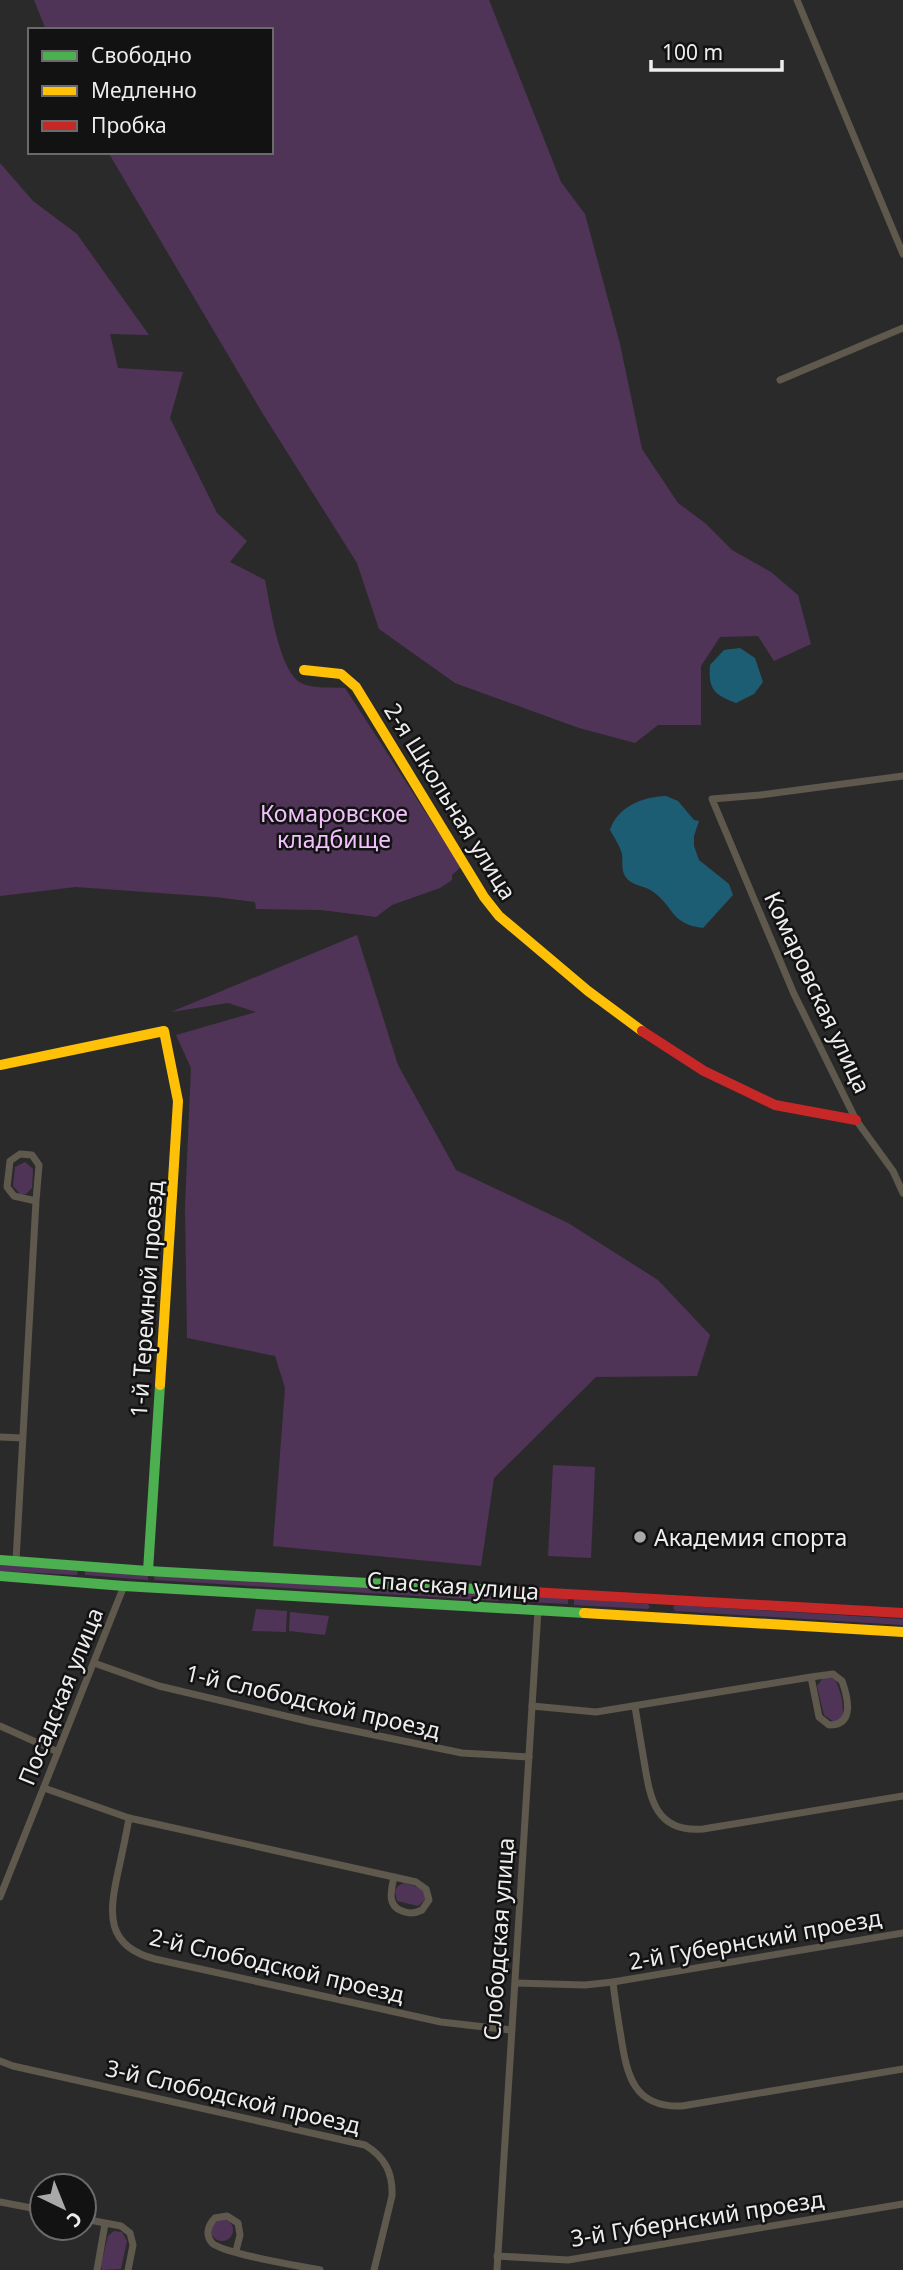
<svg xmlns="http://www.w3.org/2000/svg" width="903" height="2270" font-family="'Noto Sans',sans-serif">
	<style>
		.green { fill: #503457 }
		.water { fill: #1c5d73 }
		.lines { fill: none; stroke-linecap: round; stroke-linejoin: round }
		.street { stroke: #5e584d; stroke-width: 7 }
		.fast { stroke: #4caf50; stroke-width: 10 }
		.slow { stroke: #ffc107; stroke-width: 10 }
		.jam { stroke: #c62828; stroke-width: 10 }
		.poi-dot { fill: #aaa9aa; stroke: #131213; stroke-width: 2.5 }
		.labels { text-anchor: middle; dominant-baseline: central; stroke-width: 5; stroke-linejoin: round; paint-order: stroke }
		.street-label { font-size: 23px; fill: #eeedee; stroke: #131213 }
		.park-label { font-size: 23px; fill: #f1c1fc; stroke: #131213 }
		.poi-label { font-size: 23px; fill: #eeedee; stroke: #131213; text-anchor: start }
	</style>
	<rect width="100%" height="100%" fill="#2b2a2b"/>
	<g class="green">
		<path d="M34,0h455l72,182 24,32 35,130 22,105 36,54 27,20 27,27 39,22 27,23 13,49 -37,17 -16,-25 -38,1 -19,29v59h-43l-23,18 -56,-15 -124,-45 -76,-54 -22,-66 -94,-149 -155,-262h163v-122h-225z"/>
		<path d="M0,163l33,38 44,33 72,101 -39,-1 8,34 65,4 -13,46 47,95 30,28 -17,21 35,18c5,24 14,91 36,103 12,6 32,4 44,5l116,179 -9,8v5l-12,8 -48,17 -16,12 -55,-7 -65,-1 -1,-7 -40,-5 -139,-10 -76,9z"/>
		<path d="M357,935l41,130 58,105 112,53 90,57 52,55 -13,41 -101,1 -102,101 -13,88 -208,-20 12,-158 -10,-32 -88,-18 -2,-132 6,-138 -15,-33 80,-23 -28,-9 -57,9z"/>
		<path d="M25,1162l8,7 -1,19 -6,6h-6l-7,-8 2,-19z"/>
		<path d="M553,1465l42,2 -4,91 -43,-2z"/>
		<path d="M0,1565l78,4 -1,6 -77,-4z"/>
		<path d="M85,1570l63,4v6l-63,-5z"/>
		<path d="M155,1574l345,21 -1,6 -345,-21z"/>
		<path d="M506,1595l62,3v6l-62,-3z"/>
		<path d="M574,1599l74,5 2,3 -2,2 -74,-4z"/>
		<path d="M675,1605l228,14v6l-228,-14 -2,-4z"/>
		<path d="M256,1609l31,2 -1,21 -34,-1z"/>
		<path d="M290,1612l39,4 -4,19 -36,-4z"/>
		<path d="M824,1677l10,1c6,10 11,28 8,40l-8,4 -10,-7 -7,-29z"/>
		<path d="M404,1883l20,6 2,10 -8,7 -21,-5 -2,-10 3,-5z"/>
		<circle cx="222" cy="2230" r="11"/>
		<path d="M114,2231l8,1 5,9 -6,28 -19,1 -1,-5 7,-29z"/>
	</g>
	<g class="water">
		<path d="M740,648l15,10 8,24 -9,12 -18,9c-22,-8 -28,-14 -26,-38l14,-15z"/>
		<path d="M666,796l12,5 16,19 5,1 -5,15v10l5,14 30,24 4,11 -30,33c-33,-4 -28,-21 -51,-37 -9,-6 -21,-5 -27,-15 -4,-7 -2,-14 -3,-22 -2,-8 -8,-17 -12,-24 8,-24 33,-33 56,-34z"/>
	</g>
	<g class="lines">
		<g class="street">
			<path d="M797,0l106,254"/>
			<path d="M780,380l123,-52"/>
			<path d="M903,776l-143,19 -48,4 82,195 62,126 37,51 10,22"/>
			<path d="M0,1437l22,1"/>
			<path d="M16,1561l20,-360 -22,-5 -7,-9 3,-26 10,-7 12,1 7,10 -3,36"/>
			<path d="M94,1663l65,23 152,36 151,31 67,4"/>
			<path d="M532,1706l64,6 215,-35 8,40 10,8c26,0 19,-27 13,-44l-9,-7 -22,3"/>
			<path d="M635,1707c3,18 6,36 9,54 6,37 11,72 59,68l200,-33"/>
			<path d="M0,1726l58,26"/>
			<path d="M44,1788l85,30 265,59c-3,14 -8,30 11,35 6,2 11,1 17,-2l7,-10 -3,-11 -10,-7 -22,-5"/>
			<path d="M129,1818c-3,18 -7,36 -11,54 -9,41 -13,74 37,87l286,63 70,8"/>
			<path d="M0,1897l124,-311"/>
			<path d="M613,1982c2,19 5,37 8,55 6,39 13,71 61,69l221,-37"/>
			<path d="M516,1983l69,2 28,-3 290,-49"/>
			<path d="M0,2061l13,5 352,79c20,12 28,28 27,51l-18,74"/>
			<path d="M0,2202l42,8"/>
			<path d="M84,2219l37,7 9,7 3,12 -5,25"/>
			<path d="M236,2251l4,-16 -2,-12 -11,-7 -12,2c-7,7 -10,17 -3,25 12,11 88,23 108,27"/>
			<path d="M497,2256l71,4 335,-56"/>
			<path d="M97,2270l8,-46"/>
			<path d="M497,2270l41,-660"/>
		</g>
		<g class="fast">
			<path d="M0,1560l148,11 366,20"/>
			<path d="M148,1571l12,-186"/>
			<path d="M0,1576l124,10 460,27"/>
		</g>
		<g class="slow">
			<path d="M304,670l37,4 15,13 128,210 15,19 89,75 54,40"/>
			<path d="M0,1065l164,-34 14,70 -18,284"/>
			<path d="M584,1613l319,19"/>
		</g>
		<g class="jam">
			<path d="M642,1031l62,40 71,34 81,15"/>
			<path d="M514,1591l389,22"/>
		</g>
	</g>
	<circle class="poi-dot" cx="640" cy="1537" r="7"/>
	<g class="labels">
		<g class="street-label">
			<text transform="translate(451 801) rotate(58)">2-я Школьная улица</text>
			<text transform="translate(818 992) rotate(65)">Комаровская улица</text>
			<text transform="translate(146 1299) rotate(-86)">1-й Теремной проезд</text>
			<text transform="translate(453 1585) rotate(4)">Спасская улица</text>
			<text transform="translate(60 1696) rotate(-68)">Посадская улица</text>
			<text transform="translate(313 1701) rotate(13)">1-й Слободской проезд</text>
			<text transform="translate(498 1939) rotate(-86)">Слободская улица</text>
			<text transform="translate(755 1939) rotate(-10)">2-й Губернский проезд</text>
			<text transform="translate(277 1965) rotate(13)">2-й Слободской проезд</text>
			<text transform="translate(233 2096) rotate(13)">3-й Слободской проезд</text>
			<text transform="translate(697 2218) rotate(-9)">3-й Губернский проезд</text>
		</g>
		<g class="park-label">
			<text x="334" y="813">Комаровское<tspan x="334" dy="26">кладбище</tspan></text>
		</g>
		<g class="poi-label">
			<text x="654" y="1537">Академия спорта</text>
		</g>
	</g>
	<rect x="28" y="28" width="245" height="126" fill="#131213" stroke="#6b6a6b" stroke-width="2"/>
	<rect x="42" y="51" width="35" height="10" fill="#4caf50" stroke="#6b6a6b" stroke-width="2"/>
	<text x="91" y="63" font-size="21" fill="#eeedee">Свободно</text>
	<rect x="42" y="86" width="35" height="10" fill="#ffc107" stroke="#6b6a6b" stroke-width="2"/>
	<text x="91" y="98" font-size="21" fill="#eeedee">Медленно</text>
	<rect x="42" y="121" width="35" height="10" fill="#c62828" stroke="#6b6a6b" stroke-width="2"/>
	<text x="91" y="133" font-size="21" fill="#eeedee">Пробка</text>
	<g transform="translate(63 2207) rotate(137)"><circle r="33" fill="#131213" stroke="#6b6a6b" stroke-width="2"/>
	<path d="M0-5L12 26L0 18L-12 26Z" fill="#aaa9aa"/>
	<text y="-10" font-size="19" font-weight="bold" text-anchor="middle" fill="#eeedee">С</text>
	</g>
	<path d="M651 60v10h131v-10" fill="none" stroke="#eeedee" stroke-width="3.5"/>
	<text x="662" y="60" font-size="21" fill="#eeedee" stroke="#131213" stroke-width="5" paint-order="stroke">100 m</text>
</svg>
